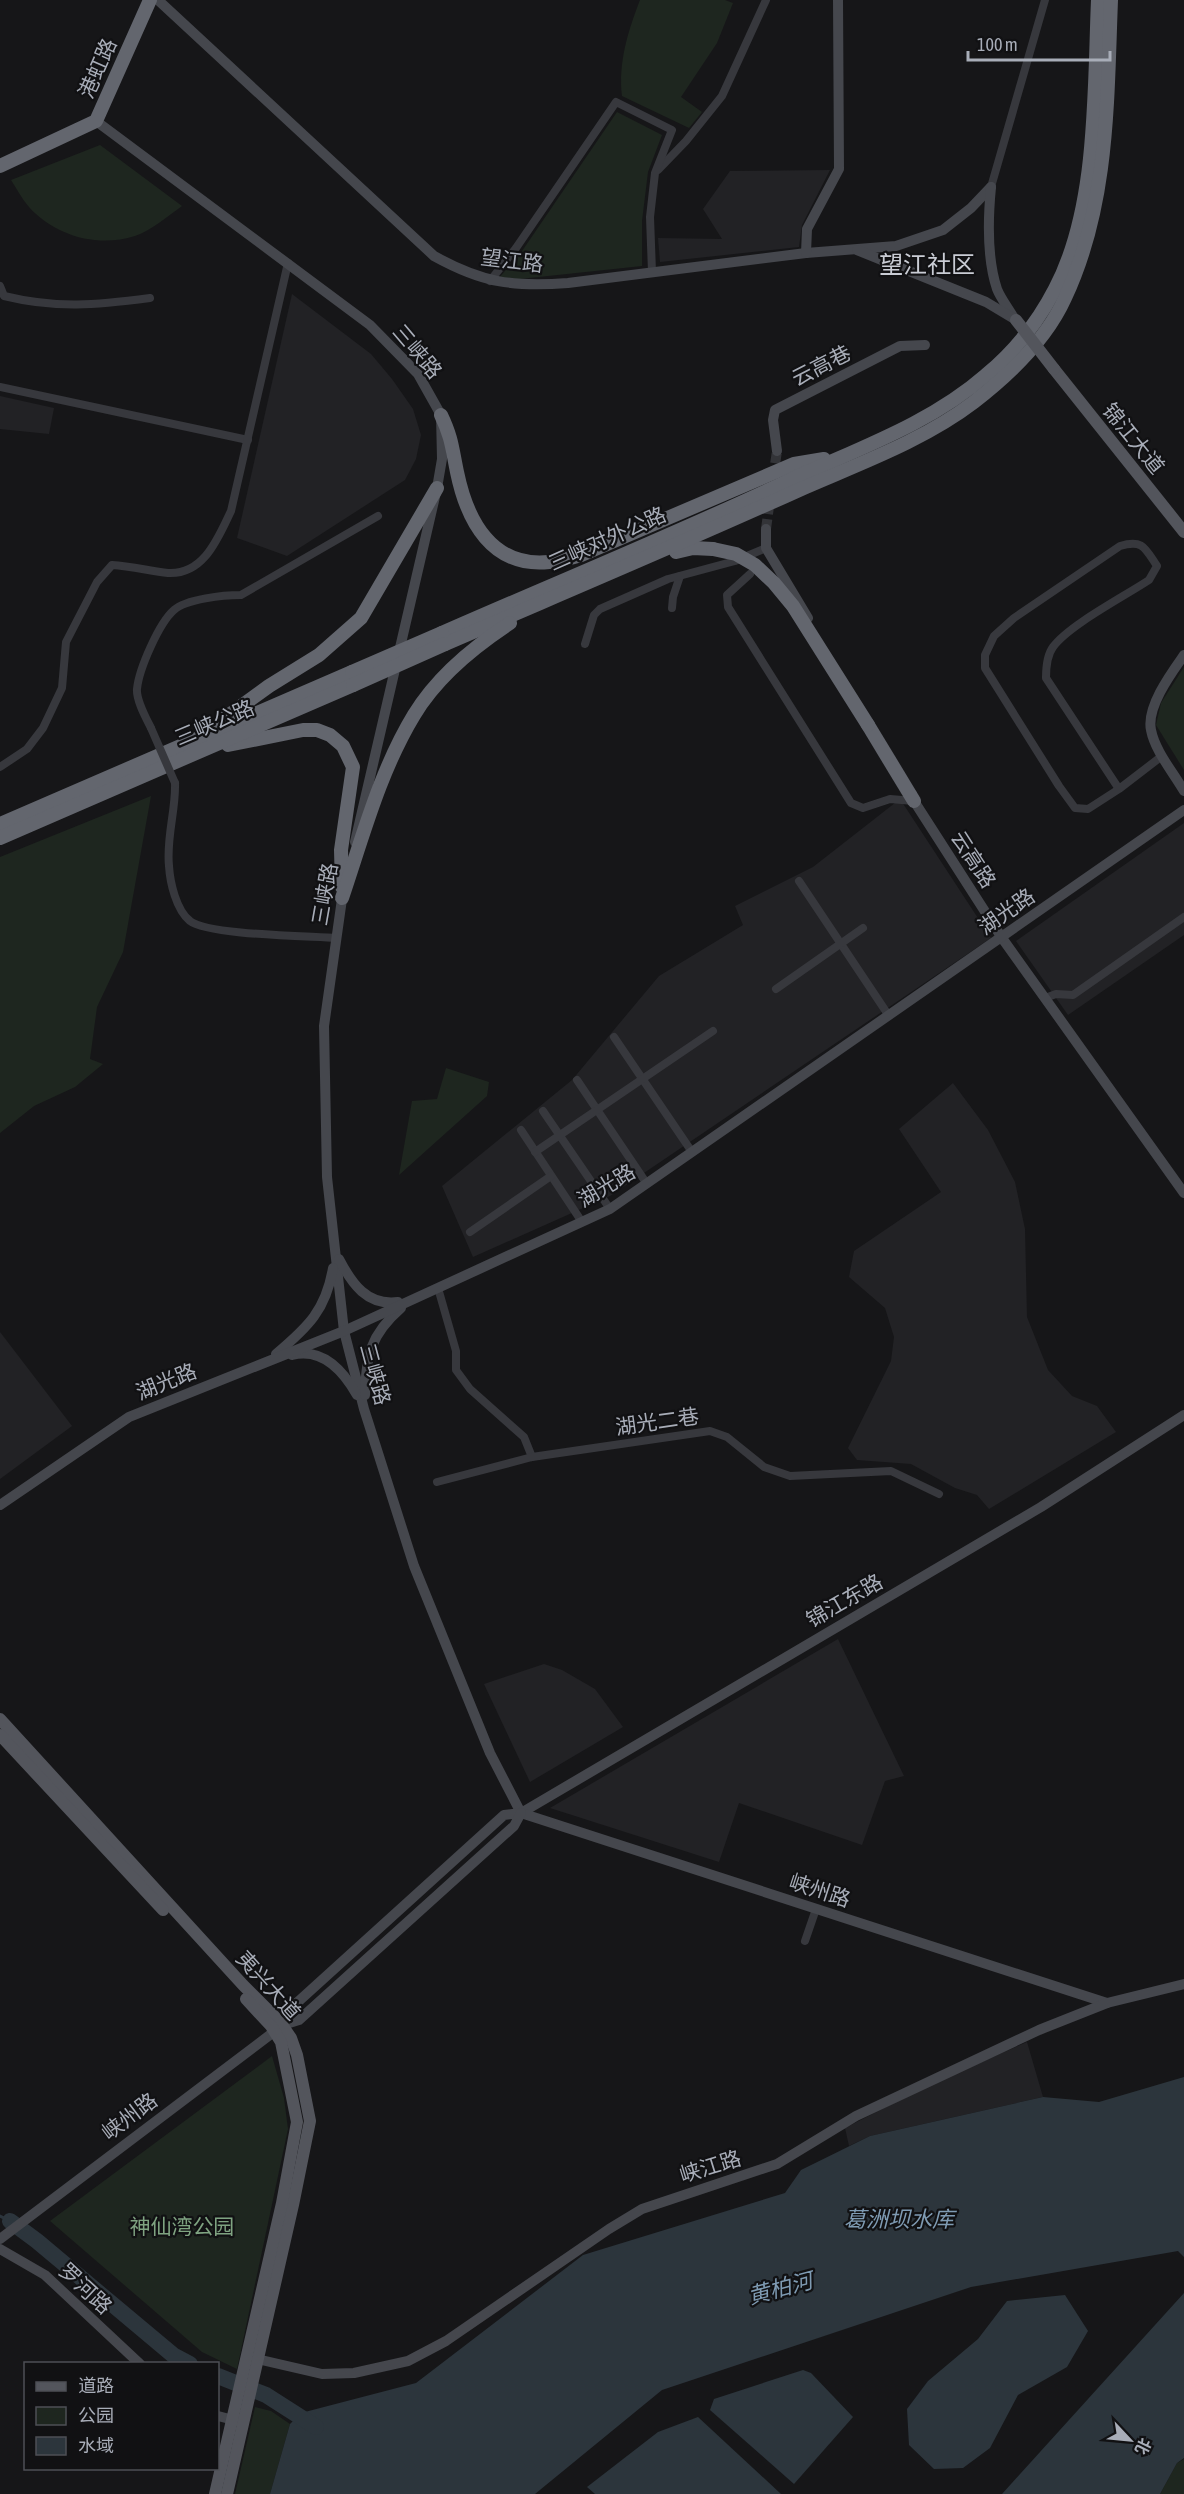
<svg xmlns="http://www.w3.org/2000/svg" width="1184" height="2494" font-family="'Asap Condensed','Noto Sans SC',sans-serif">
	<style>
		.built { fill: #222225 }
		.green { fill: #1e261f }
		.water { fill: #2c353c }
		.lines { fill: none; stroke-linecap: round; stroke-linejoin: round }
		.stream { stroke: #2c353c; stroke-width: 3 }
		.river { stroke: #2c353c; stroke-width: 16 }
		.secondary-tunnel { stroke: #333438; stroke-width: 10; stroke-dasharray: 10 5; stroke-linecap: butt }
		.street { stroke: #37383d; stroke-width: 8 }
		.secondary { stroke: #45474d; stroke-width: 10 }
		.primary { stroke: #53555c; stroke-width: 12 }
		.highway { stroke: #63666e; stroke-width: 14 }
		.street-bridge { stroke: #37383d; stroke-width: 8 }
		.primary-bridge { stroke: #53555c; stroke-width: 12 }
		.highway-bridge { stroke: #63666e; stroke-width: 14 }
		.labels { text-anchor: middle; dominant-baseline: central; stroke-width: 4.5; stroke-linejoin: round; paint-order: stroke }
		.street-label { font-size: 21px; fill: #a8adb8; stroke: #111113 }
		.park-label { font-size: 21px; fill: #7fa381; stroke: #111113 }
		.water-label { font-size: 22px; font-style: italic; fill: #7f9bb3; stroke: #111113 }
		.quarter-label { font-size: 24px; fill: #c9ccd4; stroke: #111113 }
	</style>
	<rect width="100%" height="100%" fill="#161618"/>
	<g class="built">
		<path d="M830,170l-28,55 -3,22 -139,15 -2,-24 64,1 -19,-30 27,-38z"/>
		<path d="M292,294l79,60 21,25 21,30 8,26 -5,24 -11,21 -118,76 -50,-18z"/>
		<path d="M0,396l54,12 -5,26 -49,-5z"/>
		<path d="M900,799l91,139 -381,258 -137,61 -31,-71 130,-106 87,-104 84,-51 -8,-19 78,-39z"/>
		<path d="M1184,823v112l-116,80 -52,-74z"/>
		<path d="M953,1083l35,47 27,52 10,47 2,88 21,53 24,26 25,10 19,26 -127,77 -12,-14 -22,-7 -44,-24 -54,-4 -9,-12 43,-87 3,-24 -9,-29 -36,-31 5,-26 87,-59 -42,-63z"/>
		<path d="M0,1332l72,94 -72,53z"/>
		<path d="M838,1639l66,137 -19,5 -23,64 -123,-42 -20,59 -169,-54z"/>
		<path d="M544,1664l18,6 33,19 28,38 -93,55 -46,-98z"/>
		<path d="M1027,2042l16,55 -173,39 -21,10 -4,-18 82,-42z"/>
	</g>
	<g class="green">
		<path d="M640,0h85l8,3 -16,40 -36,54 21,15 -13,16 -67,-32c-4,-33 6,-65 18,-96z"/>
		<path d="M617,112l45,23 -14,37 -6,49v45l-141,15 -3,-2 22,-25z"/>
		<path d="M100,145l82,61c-14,10 -30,24 -47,30 -37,12 -80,0 -106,-29 -7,-8 -12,-18 -18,-27z"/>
		<path d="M1184,667v103l-28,-45 5,-22z"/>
		<path d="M151,796l-28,156 -26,55 -7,52 13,5 -28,23 -41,19 -34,27v-276z"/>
		<path d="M446,1068l43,14 -2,14 -88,79 13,-74 25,-2z"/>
		<path d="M272,2056l12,42 4,31 -51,240 -35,-17 -152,-131z"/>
		<path d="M255,2407l16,4 19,13 -20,70h-35z"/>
		<path d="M1184,2459v35h-24l17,-31z"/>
	</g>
	<g class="water">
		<path d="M1184,2077v180l-6,-6 -207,36 -309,103 -127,104h-265l20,-70 11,-11 115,-30 167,-128 202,-62 16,-23 69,-34 173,-39 56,5z"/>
		<path d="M1184,2293v165l-7,5 -17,31h-158z"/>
		<path d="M1065,2295l23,36 -21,36 -49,28 -28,53 -27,20 -29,1 -25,-24 -2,-36 21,-28 50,-42 29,-38z"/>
		<path d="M803,2370l8,3 42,44 -59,67 -84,-74 4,-11z"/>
		<path d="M698,2417l83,77h-186l-8,-7 71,-55z"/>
	</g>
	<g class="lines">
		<path class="stream" d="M0,2216l10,5"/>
		<g class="river">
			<path d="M10,2221l27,20 136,114 17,9"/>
			<path d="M218,2376l48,19 50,32"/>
		</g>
		<g class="secondary-tunnel">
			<path d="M773,478l4,-27"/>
			<path d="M766,529l4,-30"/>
		</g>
		<g class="street">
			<path d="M658,170l28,-29 36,-45 44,-96"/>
			<path d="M991,187l54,-187"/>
			<path d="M490,281l26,-33 100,-146 56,28 -17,43 -5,44 2,55"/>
			<path d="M0,286l4,10c53,13 93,9 146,2"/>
			<path d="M0,387l248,53"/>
			<path d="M750,574l-23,21 1,12 123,196 12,5 27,-9 24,2"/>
			<path d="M672,608l1,-11 7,-21"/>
			<path d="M585,644l9,-29 6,-6 68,-30 67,-18 31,-13"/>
			<path d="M151,728c-5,-10 -15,-28 -14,-39 2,-20 22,-66 37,-79 12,-11 50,-15 67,-15l137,-79"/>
			<path d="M0,767l27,-18 16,-21 19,-40 4,-46 31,-60 15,-17c19,1 38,6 56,8 36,2 50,-35 63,-62l57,-248"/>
			<path d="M175,783c1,27 -9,55 -6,83 1,16 7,44 21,55 17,14 119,15 146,17"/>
			<path d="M1119,789l-73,-111c0,-10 1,-23 7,-31 16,-22 72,-51 96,-67l8,-14c-12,-18 -14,-27 -37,-20l-106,72 -20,18 -9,19v13l74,118 16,22 13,1 31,-20 43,-33"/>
			<path d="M799,881l90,135"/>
			<path d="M776,989l87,-61"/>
			<path d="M1045,998l11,-4 17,1 111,-78"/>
			<path d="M614,1037l78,115"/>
			<path d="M577,1080l70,104"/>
			<path d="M543,1111l67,98"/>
			<path d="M521,1130l61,92"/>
			<path d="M535,1152l178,-121"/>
			<path d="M470,1232l81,-56"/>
			<path d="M438,1288l18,63v19l14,19 54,48 8,20"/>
			<path d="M437,1482l95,-25 178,-26 17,6 37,30 26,9 101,-5 48,23"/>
			<path d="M805,1941l11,-32"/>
		</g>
		<g class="secondary">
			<path d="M158,0l276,256c49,27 78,31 134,27l238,-30 90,-7 47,-16 28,-22 20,-21"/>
			<path d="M96,121l274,204 48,49 23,41 1,44 -5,29 -82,354"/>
			<path d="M991,187c-3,31 -4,72 6,102 4,10 12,20 17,29"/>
			<path d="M857,250l129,52 30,18"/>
			<path d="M806,253l1,-24 32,-60 -1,-169"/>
			<path d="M777,451l-4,-31 2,-10 125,-64 25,-1"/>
			<path d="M766,529v19l42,70"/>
			<path d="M1184,655c-12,17 -38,52 -33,75 4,21 22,42 33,61"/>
			<path d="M912,794l2,7 88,137 182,255"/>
			<path d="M343,892l-19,134 3,151 17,154 20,78 50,157 76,187 31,60"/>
			<path d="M339,1259c13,25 28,47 59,43"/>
			<path d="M276,1354c32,-27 50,-44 57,-86"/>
			<path d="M292,1355c31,-8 52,17 65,40"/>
			<path d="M365,1395c1,-39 5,-60 36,-87"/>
			<path d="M0,1505l129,-88 215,-86 266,-122 574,-399"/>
			<path d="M521,1813l520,-306 143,-92"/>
			<path d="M283,2025l7,-16 214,-194 17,-2 586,190"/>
			<path d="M0,2239l283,-214 16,-5 215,-194 7,-13"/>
			<path d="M0,2249l45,26 95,89"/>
			<path d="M257,2359l65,15 32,-1 54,-12 38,-20 163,-112 33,-20 135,-45 79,-48 183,-86 68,-27 77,-19"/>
			<path d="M218,2416l23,6"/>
		</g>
		<g class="primary">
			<path d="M1054,369l130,163"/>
			<path d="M0,1719l243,266 37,37 11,16 6,17 13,66 -17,84 -66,289"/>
			<path d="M0,1735l163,175"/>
			<path d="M215,2494l67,-291 15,-81 -16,-80 -10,-16 -25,-27"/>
		</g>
		<g class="highway">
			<path d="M0,166l96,-45 54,-121"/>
			<path d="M441,415c11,23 11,33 16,57 10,49 35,96 92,90 11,-1 22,-4 32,-7l213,-91 30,-5"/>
			<path d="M676,552l17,-4 20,1"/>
			<path d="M442,633c116,-51 234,-99 348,-153 67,-31 140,-56 196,-105 29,-24 52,-53 69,-86 43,-81 39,-199 43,-289"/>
			<path d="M445,644c118,-51 237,-101 354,-154 59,-26 124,-49 175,-88 35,-27 73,-64 91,-104 44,-94 42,-197 46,-298"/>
			<path d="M221,721l48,-35 50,-31 42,-37 76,-130"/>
			<path d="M868,725l46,76"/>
			<path d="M228,745l75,-15h14l13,5 13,11 10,21 -12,83 1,37"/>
			<path d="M0,824l352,-152"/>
			<path d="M0,838l353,-153"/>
			<path d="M342,898c21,-62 38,-127 72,-183 22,-37 61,-69 96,-92"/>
		</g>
		<path class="street-bridge" d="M151,728l24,55"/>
		<path class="primary-bridge" d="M1016,320l38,49"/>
		<g class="highway-bridge">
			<path d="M713,549l23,5 19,11 19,18 19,23 75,119"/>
			<path d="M352,672l90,-39"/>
			<path d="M353,685l92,-41"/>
		</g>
	</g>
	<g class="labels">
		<g class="street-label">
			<text transform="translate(97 68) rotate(-66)">港虹路</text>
			<text transform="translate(512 260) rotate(7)">望江路</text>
			<text transform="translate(418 351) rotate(50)">三峡路</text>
			<text transform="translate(821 365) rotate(-27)">云高巷</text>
			<text transform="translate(1134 438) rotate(51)">锦江大道</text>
			<text transform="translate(607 538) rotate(-24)">三峡对外公路</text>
			<text transform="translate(214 722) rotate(-23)">三峡公路</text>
			<text transform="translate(974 859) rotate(57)">云高路</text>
			<text transform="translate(324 894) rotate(-80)">三峡路</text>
			<text transform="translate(1006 911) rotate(-35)">湖光路</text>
			<text transform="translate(606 1185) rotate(-31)">湖光路</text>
			<text transform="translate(376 1374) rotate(75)">三峡路</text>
			<text transform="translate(166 1381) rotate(-22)">湖光路</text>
			<text transform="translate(657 1421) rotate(-8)">湖光二巷</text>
			<text transform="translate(844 1600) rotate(-30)">锦江东路</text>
			<text transform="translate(820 1890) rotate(18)">峡州路</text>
			<text transform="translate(269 1985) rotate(48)">夷兴大道</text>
			<text transform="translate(129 2116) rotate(-37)">峡州路</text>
			<text transform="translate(710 2166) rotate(-17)">峡江路</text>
			<text transform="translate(86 2288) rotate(43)">罗河路</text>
		</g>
		<g class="park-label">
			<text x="182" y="2226">神仙湾公园</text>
		</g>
		<g class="water-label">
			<text x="899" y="2219">葛洲坝水库</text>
			<text transform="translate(780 2288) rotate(-15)">黄柏河</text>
		</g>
		<g class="quarter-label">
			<text x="927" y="264">望江社区</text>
		</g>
	</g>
	<rect x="24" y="2362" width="195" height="108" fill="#111113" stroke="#4d4f55" stroke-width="1.5"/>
	<rect x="36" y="2382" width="30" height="9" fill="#53555c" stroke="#4d4f55" stroke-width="1.5"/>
	<text x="78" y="2392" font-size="18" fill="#a8adb8">道路</text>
	<rect x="36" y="2407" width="30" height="18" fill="#1e261f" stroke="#4d4f55" stroke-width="1.5"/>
	<text x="78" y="2422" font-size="18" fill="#a8adb8">公园</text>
	<rect x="36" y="2437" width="30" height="18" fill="#2c353c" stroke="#4d4f55" stroke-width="1.5"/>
	<text x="78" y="2452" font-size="18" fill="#a8adb8">水域</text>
	<g transform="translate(1130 2440) rotate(116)" stroke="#111113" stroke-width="4.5" paint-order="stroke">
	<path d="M0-4.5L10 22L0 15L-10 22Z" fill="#a8adb8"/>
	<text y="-9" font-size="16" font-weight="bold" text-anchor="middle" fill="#a8adb8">北</text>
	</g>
	<path d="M968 51v9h142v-9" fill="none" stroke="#a8adb8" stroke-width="3"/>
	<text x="977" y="51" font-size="18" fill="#a8adb8" stroke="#111113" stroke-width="4.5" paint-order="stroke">100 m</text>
</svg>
